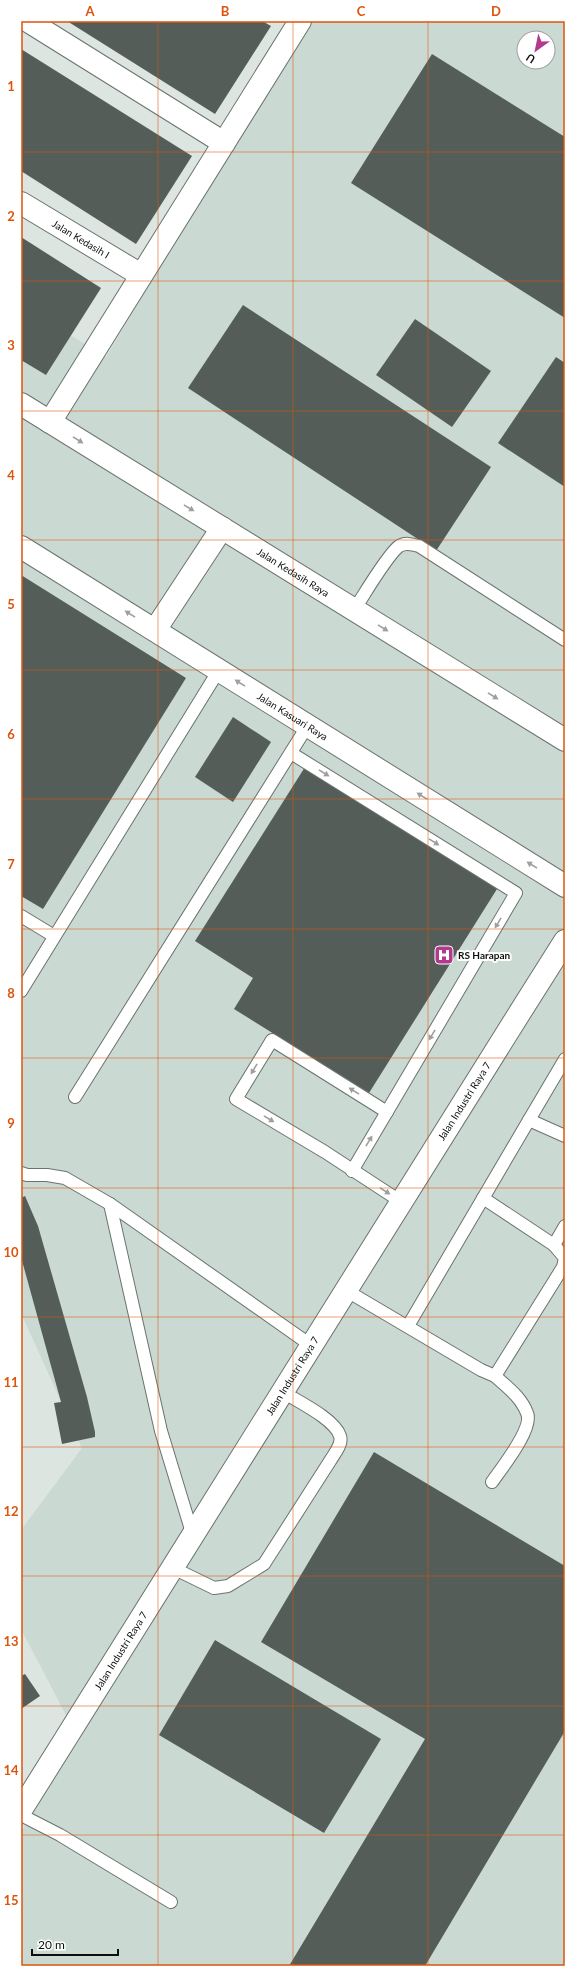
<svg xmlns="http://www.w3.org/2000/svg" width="586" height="1987" font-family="Lato,sans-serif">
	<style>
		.built { fill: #cadad2; fill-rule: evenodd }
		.building { fill: #555d59 }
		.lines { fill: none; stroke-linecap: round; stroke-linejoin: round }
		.lane-casing { stroke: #6b736f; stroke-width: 14 }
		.street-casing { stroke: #6b736f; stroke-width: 24 }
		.secondary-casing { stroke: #6b736f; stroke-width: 24 }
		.lane { stroke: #fff; stroke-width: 12 }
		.street { stroke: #fff; stroke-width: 22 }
		.secondary { stroke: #fff; stroke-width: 22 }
		.oneway { fill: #9e9f9f }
		.grid { fill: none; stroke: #dd550c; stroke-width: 1; stroke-opacity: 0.55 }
		.labels { text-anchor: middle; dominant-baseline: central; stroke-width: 4; stroke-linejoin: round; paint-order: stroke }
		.street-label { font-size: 10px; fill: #0c0f0e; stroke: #fff }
		.poi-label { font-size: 10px; font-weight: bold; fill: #0c0f0e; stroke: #fff; text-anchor: start }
		.neatline { fill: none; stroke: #dd550c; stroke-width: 1.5 }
		.grid-label { font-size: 13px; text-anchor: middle; font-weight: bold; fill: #dd550c }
	</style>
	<rect width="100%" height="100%" fill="#dce5e0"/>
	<path class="built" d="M307,21h258v1945h-544v-134l58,-92 -58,-111v-99l61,-82 -61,-135v-1008l85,52zM524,38h24v24h-24z"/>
	<g class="building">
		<path d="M67,21h195l9,5 -56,88z"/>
		<path d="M21,49l171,107 -56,88 -115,-73z"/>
		<path d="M432,54l133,83v181l-214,-135z"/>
		<path d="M21,237l80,51 -55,87 -25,-15z"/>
		<path d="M243,305l248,162 -55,84 -248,-163z"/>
		<path d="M415,319l76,52 -39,56 -76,-52z"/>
		<path d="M556,357l9,6v124l-67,-44z"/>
		<path d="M21,575l165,103 -143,231 -22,-13z"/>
		<path d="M233,717l38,25 -38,60 -38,-25z"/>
		<path d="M305,767l192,122 -128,204 -135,-84 19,-31 -58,-37z"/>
		<path d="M25,1196l13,30 49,171 8,35v5l-33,7 -8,-41 7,-1 -40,-145v-59z"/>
		<path d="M374,1452l191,114v165l-140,235h-136l136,-227 -164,-97z"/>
		<path d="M215,1640l166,99 -57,94 -165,-98z"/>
		<path d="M25,1674l15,22 -19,13v-33z"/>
	</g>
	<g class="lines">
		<g class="lane-casing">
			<g id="lane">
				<path d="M354,610c10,-15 32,-53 44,-63 6,-5 14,-3 21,-1l146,94"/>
				<path d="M291,753l225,140 -164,278"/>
				<path d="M21,916l33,20"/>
				<path d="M21,991l198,-321"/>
				<path d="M75,1097l233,-372"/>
				<path d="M387,1112l-115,-72 -36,59 89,53 75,49"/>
				<path d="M529,1120l36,-61"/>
				<path d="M21,1173l6,2h20l18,3 45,26 202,142"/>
				<path d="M110,1204l51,227 32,105"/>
				<path d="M554,1245l11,-19"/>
				<path d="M347,1291l134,79 14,6 68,-109 2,-9 -11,-13 -71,-47"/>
				<path d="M408,1326l121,-206 36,16"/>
				<path d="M492,1482c9,-13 42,-54 35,-69 -6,-16 -20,-26 -32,-37"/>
				<path d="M173,1568l41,20 14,-2 36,-22 66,-103c4,-7 13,-17 10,-25 -5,-17 -43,-35 -57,-44"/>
				<path d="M21,1815l39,20 111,67"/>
			</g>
		</g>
		<g class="street-casing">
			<g id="street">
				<path d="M28,21l196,122"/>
				<path id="s1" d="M21,203l120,72"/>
				<path d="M50,422l250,-401"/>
			</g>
		</g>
		<g class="secondary-casing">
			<g id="secondary">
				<path id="s2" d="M21,404l544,336"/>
				<path id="s3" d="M21,547l544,339"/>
				<path d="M155,630l67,-102"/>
				<path id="s4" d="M21,1810c181,-289 361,-580 544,-869"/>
			</g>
		</g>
		<use href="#lane" class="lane"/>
		<use href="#street" class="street"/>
		<use href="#secondary" class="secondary"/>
	</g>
	<defs><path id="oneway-solid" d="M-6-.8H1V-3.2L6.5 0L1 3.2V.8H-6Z"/></defs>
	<g class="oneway">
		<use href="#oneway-solid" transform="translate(78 440) rotate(32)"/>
		<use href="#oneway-solid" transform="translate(189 508) rotate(31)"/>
		<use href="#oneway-solid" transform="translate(130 614) rotate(-148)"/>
		<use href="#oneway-solid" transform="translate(383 628) rotate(32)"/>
		<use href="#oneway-solid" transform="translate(240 683) rotate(-148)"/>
		<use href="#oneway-solid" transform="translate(493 696) rotate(32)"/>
		<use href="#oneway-solid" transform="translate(324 773) rotate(32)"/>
		<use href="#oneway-solid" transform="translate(422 796) rotate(-148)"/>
		<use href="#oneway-solid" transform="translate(434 842) rotate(32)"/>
		<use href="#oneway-solid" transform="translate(532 865) rotate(-148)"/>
		<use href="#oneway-solid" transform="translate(498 923) rotate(121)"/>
		<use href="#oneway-solid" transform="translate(432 1035) rotate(121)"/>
		<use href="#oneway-solid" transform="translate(254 1069) rotate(121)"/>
		<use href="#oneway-solid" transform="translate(354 1091) rotate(-148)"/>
		<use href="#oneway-solid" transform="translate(269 1119) rotate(31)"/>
		<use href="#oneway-solid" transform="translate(369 1141) rotate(-59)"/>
		<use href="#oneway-solid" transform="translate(385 1191) rotate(32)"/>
	</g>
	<path class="grid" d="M158,21v1945M293,21v1945M428,21v1945M21,152h544M21,281h544M21,411h544M21,540h544M21,670h544M21,799h544M21,929h544M21,1058h544M21,1188h544M21,1317h544M21,1447h544M21,1576h544M21,1706h544M21,1835h544"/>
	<defs>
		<g id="hospital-square" transform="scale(1)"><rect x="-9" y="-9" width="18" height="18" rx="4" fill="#b3398c" stroke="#fff"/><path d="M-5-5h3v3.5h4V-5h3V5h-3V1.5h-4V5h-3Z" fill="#fff"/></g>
	</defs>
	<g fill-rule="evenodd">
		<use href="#hospital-square" x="444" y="955"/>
	</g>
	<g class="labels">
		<g class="street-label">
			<text stroke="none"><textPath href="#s1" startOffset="70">Jalan Kedasih I</textPath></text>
			<text stroke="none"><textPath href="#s2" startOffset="320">Jalan Kedasih Raya</textPath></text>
			<text stroke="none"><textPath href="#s3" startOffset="320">Jalan Kasuari Raya</textPath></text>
			<text stroke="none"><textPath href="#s4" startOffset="836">Jalan Industri Raya 7</textPath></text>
			<text stroke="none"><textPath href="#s4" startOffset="512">Jalan Industri Raya 7</textPath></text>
			<text stroke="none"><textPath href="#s4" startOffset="188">Jalan Industri Raya 7</textPath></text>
		</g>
		<g class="poi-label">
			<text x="458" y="955">RS Harapan</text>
		</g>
	</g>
	<rect width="586" height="1987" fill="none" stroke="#ffffff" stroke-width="44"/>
	<g transform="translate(536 50) rotate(213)"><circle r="19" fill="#ffffff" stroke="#9e9f9f"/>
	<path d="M0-3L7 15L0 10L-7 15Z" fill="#b3398c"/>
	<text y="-6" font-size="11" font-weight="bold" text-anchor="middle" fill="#0c0f0e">U</text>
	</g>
	<path d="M32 1949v6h86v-6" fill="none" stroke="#0c0f0e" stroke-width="2"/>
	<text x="38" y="1949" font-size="12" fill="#0c0f0e" stroke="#ffffff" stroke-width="3" paint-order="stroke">20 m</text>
	<rect x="22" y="22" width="542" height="1943" class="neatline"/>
	<g class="grid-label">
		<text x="90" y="16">A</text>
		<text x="225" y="16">B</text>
		<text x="361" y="16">C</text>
		<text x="496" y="16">D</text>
		<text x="11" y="91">1</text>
		<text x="11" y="221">2</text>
		<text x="11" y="350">3</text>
		<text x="11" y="480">4</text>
		<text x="11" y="609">5</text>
		<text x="11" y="739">6</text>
		<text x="11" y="869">7</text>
		<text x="11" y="998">8</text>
		<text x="11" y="1128">9</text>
		<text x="11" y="1257">10</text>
		<text x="11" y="1387">11</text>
		<text x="11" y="1516">12</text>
		<text x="11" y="1646">13</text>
		<text x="11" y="1775">14</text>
		<text x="11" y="1905">15</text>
	</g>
</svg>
